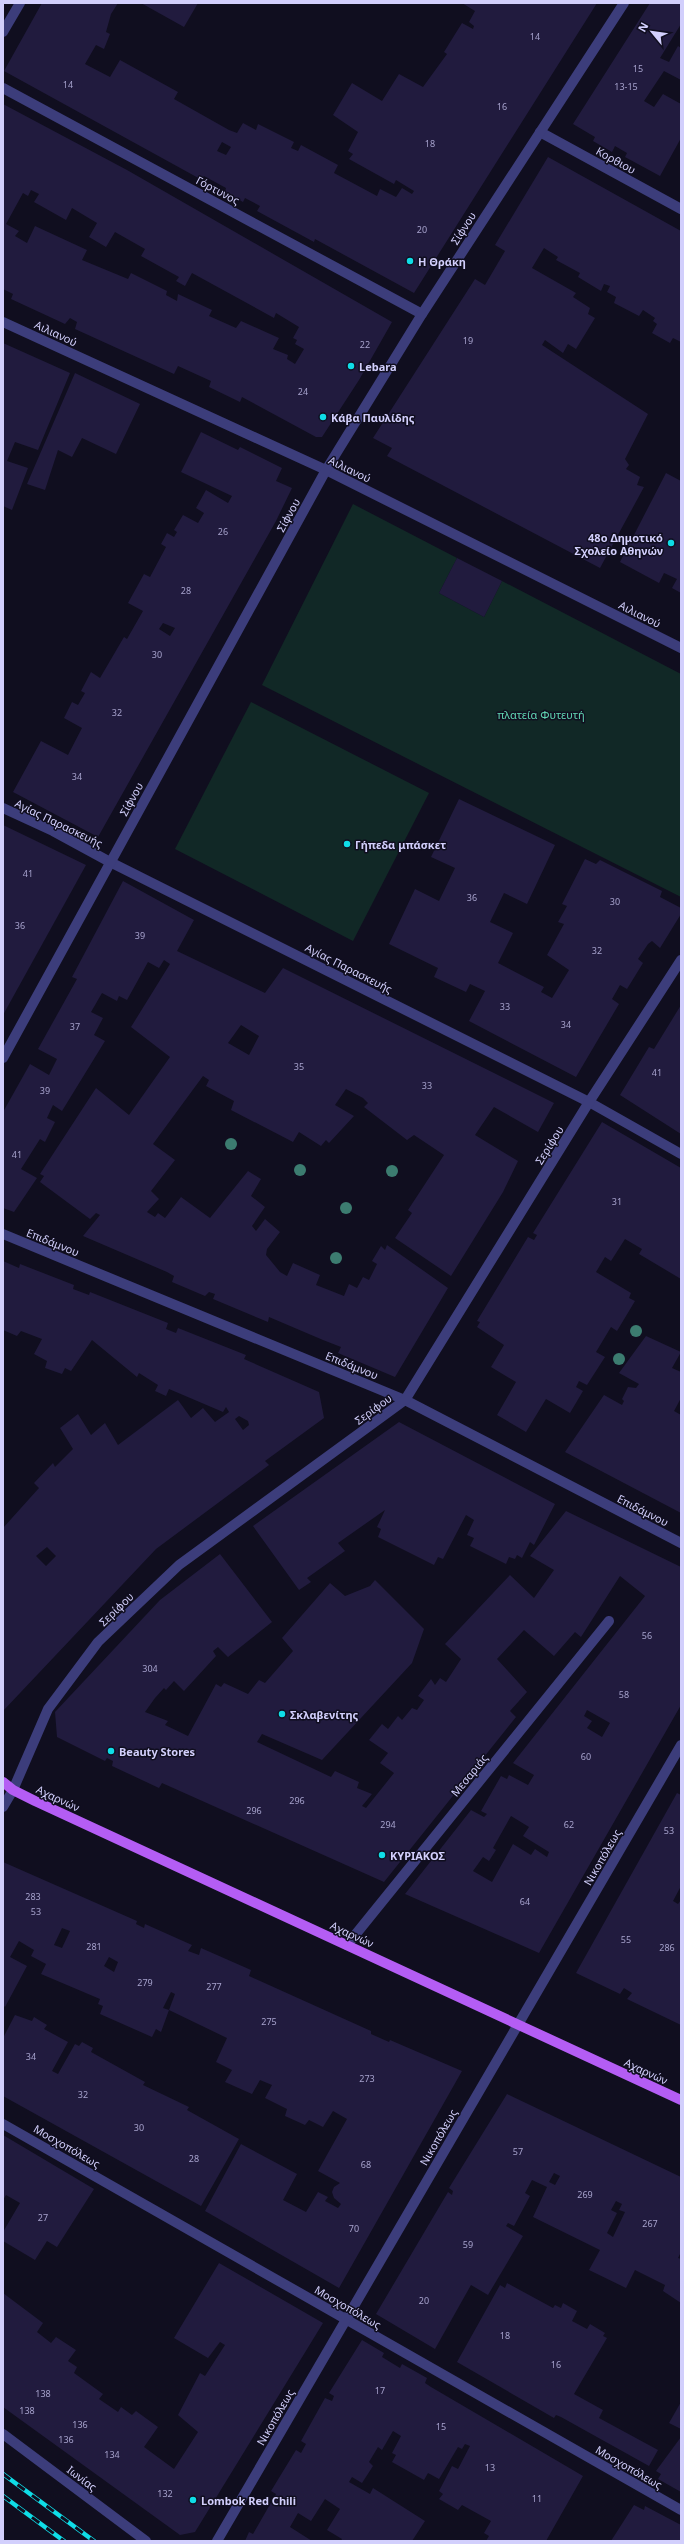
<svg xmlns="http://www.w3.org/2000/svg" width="684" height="2544" font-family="'Noto Sans',sans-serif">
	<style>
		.green { fill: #112826 }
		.building { fill: #211b3e; fill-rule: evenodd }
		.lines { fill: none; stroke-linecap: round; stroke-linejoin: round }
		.minor { stroke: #3c3d7b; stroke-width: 10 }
		.primary { stroke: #b45df4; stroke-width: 10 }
		.rail-casing { stroke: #0fdde7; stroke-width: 4.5 }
		.rail { stroke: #100e1f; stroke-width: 3; stroke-dasharray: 9; stroke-linecap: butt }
		.tree { fill: #3c7c70 }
		.poi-dot { fill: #0fdde7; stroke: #100e1f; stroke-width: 1.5 }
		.labels { text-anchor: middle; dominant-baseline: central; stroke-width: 3; stroke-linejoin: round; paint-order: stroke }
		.number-label { font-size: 9px; fill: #a6a2cc }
		.street-label { font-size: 11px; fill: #d2cffc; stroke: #100e1f }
		.poi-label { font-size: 11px; font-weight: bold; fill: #d2cffc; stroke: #100e1f; text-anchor: start }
		.park-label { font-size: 11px; fill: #60d6b3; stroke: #100e1f }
	</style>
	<rect width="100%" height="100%" fill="#100e1f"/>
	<g class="green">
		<path d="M353,504l104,54 -18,35 45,24 18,-36 179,93v223l-419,-212z"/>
		<path d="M251,702l178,91 -76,148 -178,-92z"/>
	</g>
	<g class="building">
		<path d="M42,3h76l-7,11 -5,18 4,2 -6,15 -8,-4 -11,19 25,13 10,-17 58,32 -4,7 55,31 8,3 6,-10 13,7 2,-6 36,18 -3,6 7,3 3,-6 37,20 -4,8 43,23 3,-7 16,8 6,-9 10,6 2,-3 -18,-11 -2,4 -45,-25 4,-5 -5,-3 10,-19 -25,-17 19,-32 30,18 17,-27 24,13 24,-33 -3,-2 18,-29 11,6 1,-3 -5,-4 6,-11 -13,-8h135l-183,290 -99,-54 -1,3 -57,-31 3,-5 -15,-8 -2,4 -18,-10 1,-4 -22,-12 -2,4 -198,-109zM222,142l9,5 -5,8 -9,-4z"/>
		<path d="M141,3h57l-14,24z"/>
		<path d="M650,3h31v21l-21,34 9,4 9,-16 3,2v32l-17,-9 -20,30 10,6 9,-13 18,10v34l-21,38 -35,-19 2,-4 -12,-7 -3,6 -19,-11 2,-4 -22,-13z"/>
		<path d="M3,104l124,66 265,152 -33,58 -37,57h-6l-74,-40 -2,5 -31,-15 2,-6 -33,-15 -4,8 -99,-45 2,-7 -7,-4 -5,6 -54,-25 2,-5 -10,-5zM31,190l8,4 -5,8 32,18 6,-12 25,15 -8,14 17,10 9,-15 30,17 -4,7 38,21 -3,4 9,5 7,-13 82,45 2,-5 23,14 -6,11 4,2 -2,4 9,5 -9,15 -8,-5 1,-4 -15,-6 6,-11 -38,-17 -5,7 -27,-12 3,-6 -34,-16 -1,7 -11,-6 1,-4 -36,-18 -3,6 -46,-19 5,-10 -52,-24 -8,17 -12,-7 4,-5 -13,-7 17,-31 5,3z"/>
		<path d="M548,157l133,74v111l-8,-4 -3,5 -18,-10 5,-9 -4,-3 2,-3 -12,-8 -4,6 -25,-13 2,-6 -9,-5 3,-6 -6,-2 -3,7 -23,-14 2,-4 -24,-13 2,-3 -14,-9 -12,20 44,25 -3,4 17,11 -2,6 7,4 -19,31 -8,-5 -5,9 -18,-13 -3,5 106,69 -23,45 4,6 -3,4 14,8 -3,8 7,2 -44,81 -213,-112 5,-8 -19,-10 102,-159 10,6 20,-34 -10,-6z"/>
		<path d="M3,343l67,30 -32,77 -23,-8 -8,19 21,7 -16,42 -9,-4z"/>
		<path d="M75,373l65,31 -24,50 -34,-16 -10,19 -14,-7 -13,40 -18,-6z"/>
		<path d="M201,432l37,18 2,-3 42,21 -6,13 16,7 -16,33 -178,316 -85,-45 28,-51 27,14 14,-27 -18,-10 8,-16 6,3 7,-12 -4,-2 10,-19 9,6 24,-41 3,2 16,-28 -15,-8 16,-29 6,3 16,-30 -5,-3 6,-11 7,4 3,-5 -3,-2 9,-15 15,8 6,-10 -8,-5 10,-18 22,13 4,-7 -51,-24zM163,623l12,5 -5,8 -11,-7z"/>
		<path d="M666,473l15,8v112l-9,-5 5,-9 -13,-6 -5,10 -39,-21z"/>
		<path d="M457,558l45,23 -18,36 -45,-24z"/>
		<path d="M459,799l96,46 -28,59 -23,-11 -14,29 23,11 -15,30 46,24 -3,5 11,6 17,-28 -22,-15 17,-31 -6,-2 9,-16 -5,-2 23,-45 11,5 4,-4 62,31 -2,6 21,11v6l-21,34 -8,-7 -4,3 -10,15 5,4 -16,26 -7,-4 -8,14 7,5 -43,73 -107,-56 16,-30 -15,-7 -4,8 -32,-15 4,-9 -49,-24 26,-55 24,12 16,-33 -24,-11z"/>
		<path d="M3,825l83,40 -83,150z"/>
		<path d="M123,881l71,39 -17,31 88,42 18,-25 271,135 -16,29 -44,-25 -19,28 43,26 -15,31 -52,84 -56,-38 17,-25 -4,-3 36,-55 -30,-20 -7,5 -43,-33 4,-4 -5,-5 -17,-9 -11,16 19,11 -25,27 -3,-3 -5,6 -22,-14 -6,10 -62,-32 3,-9 -28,-15 3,-6 -6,-4 -50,68 22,16 -24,31 8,8 -12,13 8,5 3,-4 7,5 16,-21 29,21 38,-47 13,8 -10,17 14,11 -13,19 4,5 9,-12 15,13 -13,17 -1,6 14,17 7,4 6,-13 27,12 -4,10 28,11 5,-12 8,4 6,-11 6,3 8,-16 -5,-3 9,-15 4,4 2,-5 61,43 -53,89 -57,-24 3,-6 -18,-7 -54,-23 -1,5 -55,-23 2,-5 -6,-2 -4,4 -33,-14 2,-6 -7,-4 -84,-36 17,-21 -4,-2 -6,6 -50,-37 4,-6 -4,-2 56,-86 33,27 41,-58 -39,-30 39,-63 -6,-4 -5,8 -11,-6 -21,38 -8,-4 -2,5 -15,-8 -11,19 12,6 -9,17 11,6 -43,70 -9,-6 -6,13 8,4 -10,20 -5,-3 -19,30 16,9 -23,34 -11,-4v-96l27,-48 19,11 8,-16 -19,-10 39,-70 -5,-2zM241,1025l18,11 -10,19 -21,-12z"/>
		<path d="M681,1005v129l-61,-39 29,-48 5,2z"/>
		<path d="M602,1122l79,46v111l-42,-25 3,-5 -17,-10 -14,22 -6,-4 -9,15 35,21 -2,5 6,3 -18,30 -6,-4 -15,25 9,5 -18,28 -8,-4 -3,6 7,4 -13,22 -24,-14 -20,33 -29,-17 19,-33 -25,-15 13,-22 -27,-18 3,-5 -3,-1 51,-84 6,3 3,-5 -4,-2z"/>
		<path d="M3,1261l16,7 1,-4 54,21 -1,4 16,6 1,-3 78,31 -2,6 10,4 2,-5 68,27 -2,4 75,33 5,26 -59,43 4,4 -113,84 -153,162v-183l36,-40 -5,-5 19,-20 2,4 18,-18 -13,-21 18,-14 13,21 14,-12 13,22 60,-45 13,18 12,-10 12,14 14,-10 -3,-5 -3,5 -54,-23 -3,7 -11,-5 3,-6 -19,-12 -2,4 -45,-37 -21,31 -6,-3 -3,6 -17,-6 2,-7 -13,-7 8,-15 -21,-8 -4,5 -14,-6zM239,1416l9,5 1,4 -6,5 -8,-11zM47,1547l9,9 -10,10 -10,-10z"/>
		<path d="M646,1336l35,16 -9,16 9,4v26l-7,13 7,4v98l-116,-61 39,-57 18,10 2,-4 -2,-2 6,-12 8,1 3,-4 -20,-11z"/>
		<path d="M399,1422l156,82 -21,41 -4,-3 -8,16 -5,-3 -2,4 -6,-2 -3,7 -36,-18 4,-8 -7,-3 7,-15 -8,-5 -23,44 -5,-2 -4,8 -56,-28 3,-8 -4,-2 8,-17 -47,33 7,8 -38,27 4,4 -12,8 -46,-64z"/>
		<path d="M566,1511l115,56v138l-142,248 -134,-59 66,-84 13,7 3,-3 -6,-3 20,-35 6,3 2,-4 19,10 6,-10 -21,-12 132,-167 -25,-20 -39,61 -6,-5 -21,24 -30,-26 -27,29 30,33 -17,19 6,6 -132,165 -222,-99 -3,5 -47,-22 1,-5 -6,-3 -2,3 -48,-24 -2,-25 105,-112 60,-46 52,68 -44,35 -10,-10 -5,4 3,5 -32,35 -10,-10 -8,9 -2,-2 -9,10 -10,14 23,9 -3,4 23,11 28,-52 5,3 3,-4 24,11 11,-14 6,3 28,-32 -11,-13 48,-55 15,13 25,-10 5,-6 49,49 -12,34 -90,97 -60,-26 -5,8 74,35 4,-6 24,11 -2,6 15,6 -10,12 4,2 28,-35 -14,-10 8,-10 -19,-13 13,-16 6,5 10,-13 4,4 10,-12 5,2 7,-10 -6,-4 13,-17 4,6 5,-7 6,4 15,-23 -16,-15 65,-69 24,23 20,-28 -24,-14zM587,1710l23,13 -8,14 -15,-9 5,-7 -8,-5zM511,1816l18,11 -6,9 26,16 -2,5 -12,-8 -4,6 -18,-11 -21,38 -19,-11 10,-14 6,4 7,-11 -3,-2z"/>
		<path d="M677,1793l4,2v91l-8,15 5,3 3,-4v125l-54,-26 5,-6 -8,-5 -4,6 -44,-21z"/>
		<path d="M3,1862l134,59 -1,3 8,4 1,-4 47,21 -4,6 11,4 2,-7 50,22 -2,6 122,55v3l18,8 1,-2 72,31 -123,217 -134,-77 36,-67 56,30 -14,26 23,12 12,-20 10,5 -3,4 13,7 3,-4 -7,-6 -2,-6 2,-5 6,-4 -22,-12 29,-52 -14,-8 -10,16 -14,-7 -4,5 -20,-9 2,-7 -22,-11 7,-13 -12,-5 -8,14 -27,-12 7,-12 -16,-8 11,-24 -58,-28 6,-16 -4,-2 -8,16 6,2 -8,22 -5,-3 -4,8 -52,-23 3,-8 -5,-2 2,-5 -59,-25 5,-10 -15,-8 3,-6 -15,-9 -9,16 17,9 -22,41 -2,-2zM62,1928l8,3 -8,17 -8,-3zM109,1957l9,5 -4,10 -10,-6z"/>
		<path d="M15,2015l17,6 2,-4 13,8 -3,4 24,13 -16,29 6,3 17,-30 4,2 3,-4 11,6 -2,4 54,30 -2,3 46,22 -2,3 52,29 -38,67 -198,-110v-58z"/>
		<path d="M507,2094l174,83v75l-3,6 3,1v44l-18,-12 2,-6 -30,-15 -9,18 -37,-18 11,-20 -67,-33 14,-30 -15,-7 -7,13 5,3 -16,30 -6,-3 -2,3 17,10 -35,59 -17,-10 -36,64 -59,-35 72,-122 4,3 1,-4 -4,-3zM554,2173l6,3 -5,9 -6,-3zM616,2201l6,3 -3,6 6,2 -12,25 -6,-4 10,-20 -6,-3z"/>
		<path d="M3,2135l91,54 -37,58 -10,-6 -12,19 -32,-19v-9l17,-29 -14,-8 -3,5z"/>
		<path d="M219,2263l104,60 -128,209 -15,3 -177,-128v-114l40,30 -6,9 14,11 5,-6 20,13 -8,11 9,6 -3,6 29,21 -4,5 19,13 3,-5 11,8 4,-4 22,16 -14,20 30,22 24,-37 -20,-17 22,-42 5,3 20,-31 -5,-3 -12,16 -34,-20z"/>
		<path d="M507,2283l46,25 2,-3 6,3 2,-5 14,8 -5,10 15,8 3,-5 15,9 -2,3 4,2 -33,56 29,16 -4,8 59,32 -9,16 -88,-49 -5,-2 -2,3 -97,-56 43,-77 5,3z"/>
		<path d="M362,2340l22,13 -2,4 18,11 2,-4 25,14 -2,5 6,4 152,89 -37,65h-60l3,-5 -5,-3 7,-12 -29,-16 -4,5 -19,-11 4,-5 -4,-3 13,-25 6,3 12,-23 -5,-2 -3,5 -4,-2 -19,32 -11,-6 -4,7 -32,-18 4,-7 -4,-2 9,-17 -8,-5 -11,19 -4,-3 -9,15 4,4 -11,17 -10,-6 -3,5 21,12 3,-6 52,33 -13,20h-71l1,-2 -15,-9 13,-21 -15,-10 -14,22 -13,-8 -8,14 22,14h-67l4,-9 4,2 23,-40 -5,-3 25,-41 5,3 5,-9 -5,-3 24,-43 7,3 2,-5 -5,-3z"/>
		<path d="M681,2402v27l-12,-6z"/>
		<path d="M681,2437v55l-23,-13 3,-5 -5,-3z"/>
		<path d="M634,2505l10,5 1,-4 36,19v16h-70z"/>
	</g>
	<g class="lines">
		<g class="minor">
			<path d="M3,32l17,-29"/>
			<path d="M3,88l419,226"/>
			<path d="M540,132l141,77"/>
			<path d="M3,322l323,148 355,178"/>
			<path d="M3,808l50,23 57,31 479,240 92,52"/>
			<path d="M3,1058l323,-588 96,-156 202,-311"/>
			<path d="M3,1234l402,166 276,143"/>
			<path d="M3,1807l10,-17 35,-81 50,-67 81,-77 226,-165 184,-298 92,-142"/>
			<path d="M347,1945l262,-324"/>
			<path d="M3,2124l678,386"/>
			<path d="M3,2434l143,107"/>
			<path d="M217,2541l464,-796"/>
		</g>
		<path class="primary" d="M3,1782l10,8 22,11 646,299"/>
		<g class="rail-casing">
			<g id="rail">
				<path d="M3,2474l91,67"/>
				<path d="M3,2496l61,45"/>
			</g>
		</g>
		<use href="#rail" class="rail"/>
	</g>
	<g class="tree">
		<circle cx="231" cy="1144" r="6"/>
		<circle cx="300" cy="1170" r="6"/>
		<circle cx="392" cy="1171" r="6"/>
		<circle cx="346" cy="1208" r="6"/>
		<circle cx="336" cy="1258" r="6"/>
		<circle cx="636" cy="1331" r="6"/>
		<circle cx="619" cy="1359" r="6"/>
	</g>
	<g class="poi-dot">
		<circle cx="410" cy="261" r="4"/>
		<circle cx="351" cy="366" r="4"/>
		<circle cx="323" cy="417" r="4"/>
		<circle cx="671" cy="543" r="4"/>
		<circle cx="347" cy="844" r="4"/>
		<circle cx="282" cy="1714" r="4"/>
		<circle cx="111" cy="1751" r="4"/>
		<circle cx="382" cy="1855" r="4"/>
		<circle cx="193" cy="2500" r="4"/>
	</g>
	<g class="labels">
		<g class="number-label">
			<text x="535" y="36">14</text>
			<text x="638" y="68">15</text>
			<text x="68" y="84">14</text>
			<text x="626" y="86">13-15</text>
			<text x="502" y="106">16</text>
			<text x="430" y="143">18</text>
			<text x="422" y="229">20</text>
			<text x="468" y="340">19</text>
			<text x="365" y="344">22</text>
			<text x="303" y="391">24</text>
			<text x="223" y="531">26</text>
			<text x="186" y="590">28</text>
			<text x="157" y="654">30</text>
			<text x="117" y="712">32</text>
			<text x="77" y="776">34</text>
			<text x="28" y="873">41</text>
			<text x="472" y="897">36</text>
			<text x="615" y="901">30</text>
			<text x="20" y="925">36</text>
			<text x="140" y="935">39</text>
			<text x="597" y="950">32</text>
			<text x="505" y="1006">33</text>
			<text x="566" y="1024">34</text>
			<text x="75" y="1026">37</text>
			<text x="299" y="1066">35</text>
			<text x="657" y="1072">41</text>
			<text x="427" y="1085">33</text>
			<text x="45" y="1090">39</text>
			<text x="17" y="1154">41</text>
			<text x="617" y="1201">31</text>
			<text x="647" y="1635">56</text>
			<text x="150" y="1668">304</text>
			<text x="624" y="1694">58</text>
			<text x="586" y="1756">60</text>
			<text x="297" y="1800">296</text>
			<text x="254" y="1810">296</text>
			<text x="388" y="1824">294</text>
			<text x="569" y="1824">62</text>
			<text x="669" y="1830">53</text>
			<text x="33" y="1896">283</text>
			<text x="525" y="1901">64</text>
			<text x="36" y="1911">53</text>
			<text x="626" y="1939">55</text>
			<text x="94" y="1946">281</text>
			<text x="667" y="1947">286</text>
			<text x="145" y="1982">279</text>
			<text x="214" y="1986">277</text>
			<text x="269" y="2021">275</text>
			<text x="31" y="2056">34</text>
			<text x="367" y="2078">273</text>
			<text x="83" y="2094">32</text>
			<text x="139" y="2127">30</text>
			<text x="518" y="2151">57</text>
			<text x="194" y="2158">28</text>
			<text x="366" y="2164">68</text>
			<text x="585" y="2194">269</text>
			<text x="43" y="2217">27</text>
			<text x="650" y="2223">267</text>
			<text x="354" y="2228">70</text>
			<text x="468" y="2244">59</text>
			<text x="424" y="2300">20</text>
			<text x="505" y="2335">18</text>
			<text x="556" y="2364">16</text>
			<text x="380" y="2390">17</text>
			<text x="43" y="2393">138</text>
			<text x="27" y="2410">138</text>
			<text x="80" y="2424">136</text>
			<text x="441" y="2426">15</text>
			<text x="66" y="2439">136</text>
			<text x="112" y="2454">134</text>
			<text x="490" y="2467">13</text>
			<text x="165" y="2493">132</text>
			<text x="537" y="2498">11</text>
		</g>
		<g class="street-label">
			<text transform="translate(616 160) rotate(29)">Κορθιου</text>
			<text transform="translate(218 190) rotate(28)">Γόρτυνος</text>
			<text transform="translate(463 228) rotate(-57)">Σίφνου</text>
			<text transform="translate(56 333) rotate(25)">Αιλιανού</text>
			<text transform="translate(350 469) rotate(26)">Αιλιανού</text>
			<text transform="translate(288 515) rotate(-61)">Σίφνου</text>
			<text transform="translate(640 614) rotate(27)">Αιλιανού</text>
			<text transform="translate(131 799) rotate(-61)">Σίφνου</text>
			<text transform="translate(59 823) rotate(26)">Αγίας Παρασκευής</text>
			<text transform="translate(349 968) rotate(27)">Αγίας Παρασκευής</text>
			<text transform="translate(549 1145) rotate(-58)">Σερίφου</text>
			<text transform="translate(53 1242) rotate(22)">Επιδάμνου</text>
			<text transform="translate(352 1365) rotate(22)">Επιδάμνου</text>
			<text transform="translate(373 1409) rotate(-36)">Σερίφου</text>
			<text transform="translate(643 1510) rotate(27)">Επιδάμνου</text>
			<text transform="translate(116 1609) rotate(-44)">Σερίφου</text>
			<text transform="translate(469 1775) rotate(-51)">Μεσαριάς</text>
			<text transform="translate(58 1798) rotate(25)">Αχαρνών</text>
			<text transform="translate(602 1857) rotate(-60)">Νικοπόλεως</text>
			<text transform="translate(352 1934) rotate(25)">Αχαρνών</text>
			<text transform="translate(646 2071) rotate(25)">Αχαρνών</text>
			<text transform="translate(438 2137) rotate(-60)">Νικοπόλεως</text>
			<text transform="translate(67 2146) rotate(30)">Μοσχοπόλεως</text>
			<text transform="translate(348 2307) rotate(30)">Μοσχοπόλεως</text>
			<text transform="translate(275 2417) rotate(-60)">Νικοπόλεως</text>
			<text transform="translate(629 2467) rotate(30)">Μοσχοπόλεως</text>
			<text transform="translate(82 2478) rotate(37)">Ιωνίας</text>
		</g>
		<g class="poi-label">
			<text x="418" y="261">Η Θράκη</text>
			<text x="359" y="366">Lebara</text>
			<text x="331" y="417">Κάβα Παυλίδης</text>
			<text x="663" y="537" text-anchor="end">48ο Δημοτικό<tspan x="663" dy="13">Σχολείο Αθηνών</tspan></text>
			<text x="355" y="844">Γήπεδα μπάσκετ</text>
			<text x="290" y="1714">Σκλαβενίτης</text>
			<text x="119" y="1751">Beauty Stores</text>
			<text x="390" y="1855">ΚΥΡΙΑΚΟΣ</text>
			<text x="201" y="2500">Lombok Red Chili</text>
		</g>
		<g class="park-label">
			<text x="541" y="714">πλατεία Φυτευτή</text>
		</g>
	</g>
	<rect width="684" height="2544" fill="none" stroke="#d2cffc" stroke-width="8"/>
	<g transform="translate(652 32) rotate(299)" stroke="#100e1f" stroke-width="3" paint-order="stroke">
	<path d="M0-3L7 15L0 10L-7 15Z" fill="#d2cffc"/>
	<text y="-6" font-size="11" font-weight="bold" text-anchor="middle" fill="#d2cffc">N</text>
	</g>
</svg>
